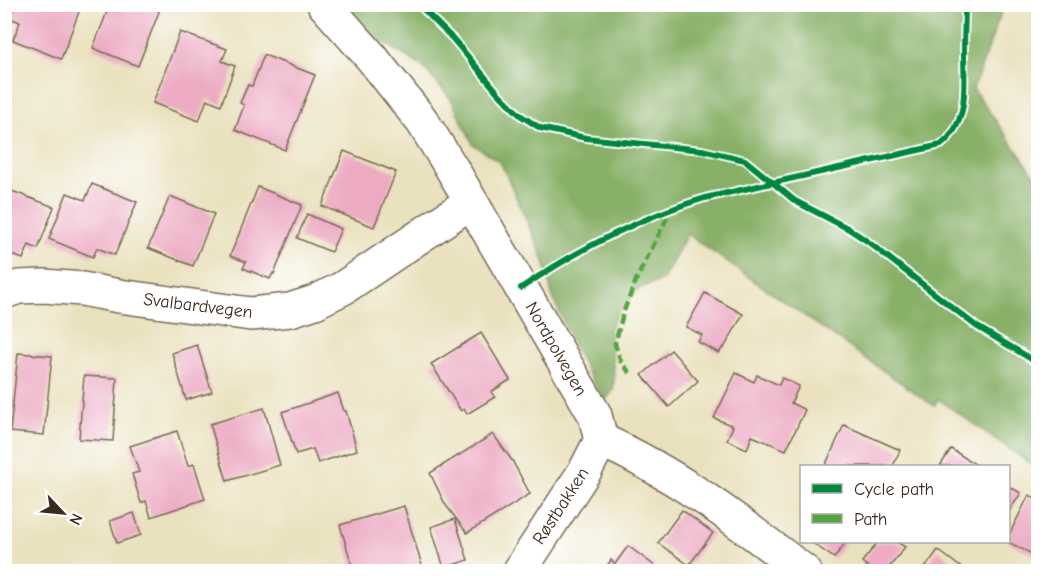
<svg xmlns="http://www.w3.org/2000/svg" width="1043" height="576" font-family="'Comic Neue',sans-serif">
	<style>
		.forest { fill: #88b067; stroke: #626d42; stroke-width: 1.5 }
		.building { fill: #ecabc3 }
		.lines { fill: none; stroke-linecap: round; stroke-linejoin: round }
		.minor-casing { stroke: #786a56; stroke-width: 36 }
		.minor { stroke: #fff; stroke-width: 33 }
		.quiet { stroke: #54a441; stroke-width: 4.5; stroke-dasharray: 9 4.5; stroke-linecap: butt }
		.cycleway-casing { stroke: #fff; stroke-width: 10 }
		.cycleway { stroke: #00873e; stroke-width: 6 }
		.labels { text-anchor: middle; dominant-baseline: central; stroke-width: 6; stroke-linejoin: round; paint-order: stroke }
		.street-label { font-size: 18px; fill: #3b2a1e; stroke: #fff }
	</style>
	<rect width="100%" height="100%" fill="#fff"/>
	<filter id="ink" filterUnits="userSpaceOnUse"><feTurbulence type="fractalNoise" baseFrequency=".0167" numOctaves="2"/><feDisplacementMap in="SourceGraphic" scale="12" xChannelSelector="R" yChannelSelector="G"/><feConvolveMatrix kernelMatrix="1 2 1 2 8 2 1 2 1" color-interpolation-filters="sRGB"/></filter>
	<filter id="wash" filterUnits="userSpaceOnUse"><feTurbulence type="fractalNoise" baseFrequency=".008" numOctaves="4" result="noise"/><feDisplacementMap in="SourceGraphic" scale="24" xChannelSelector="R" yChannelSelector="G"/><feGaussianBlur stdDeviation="1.35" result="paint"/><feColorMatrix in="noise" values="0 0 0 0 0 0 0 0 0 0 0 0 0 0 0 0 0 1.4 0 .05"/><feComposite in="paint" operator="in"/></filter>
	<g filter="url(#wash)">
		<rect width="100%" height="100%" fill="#eae1be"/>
		<path class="forest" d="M335,5h669l-31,84 65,91v289l-100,-70 -4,7 -247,-172 -24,46 -23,8 -22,24 -9,17 5,47 -1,15 -9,10 -27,-48 -25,-58 -8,-35 -43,-97 -28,-19 -22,-45 -29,-33 -59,-36z"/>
		<g id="blocks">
			<g class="building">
				<path d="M15,4h67l-21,55 -48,-19 7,-18 -10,-4z"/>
				<path d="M110,4h52l-24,62 -45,-18z"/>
				<path d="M180,32l47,17 -5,12 13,5 -14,39 -14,-6 -8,22 -46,-18z"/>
				<path d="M264,55l51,20 -30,75 -50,-20 9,-25 -4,-2 8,-18 4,1z"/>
				<path d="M344,151l52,21 -22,55 -52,-21z"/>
				<path d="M92,184l45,18 -22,53 -18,-7 -4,9 -44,-18 18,-46 18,7z"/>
				<path d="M258,187l44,18 -28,69 -1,-1 -3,6 -27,-11 3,-6 -16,-6z"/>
				<path d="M4,188l50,19 -16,42 -9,-4 -6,14 -19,-7z"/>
				<path d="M170,196l44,18 -21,52 -45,-18z"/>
				<path d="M307,214l34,15 -10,23 -34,-14z"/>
				<path d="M705,293l38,21 -19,34 -1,-1 -4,6 -21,-11 4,-7 -16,-8z"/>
				<path d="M481,333l29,47 -19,12 4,5 -28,17 -3,-5 -3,2 -30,-47z"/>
				<path d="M197,345l15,47 -26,8 -14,-47z"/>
				<path d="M671,350l27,31 -29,26 -27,-32z"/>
				<path d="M18,353l34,3 -8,79 -34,-3z"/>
				<path d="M736,373l18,9 3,-7 22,10 3,-7 17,8 -8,17 14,7 -19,40 -34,-14 -5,13 -20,-9 6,-14 -19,-8z"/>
				<path d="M84,376l33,2 -4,63 -34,-2z"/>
				<path d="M338,393l6,18h2l11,39 -39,13 -5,-14 -17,5 -14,-42z"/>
				<path d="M264,408l16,57 -53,16 -17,-57z"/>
				<path d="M844,425l56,25 -7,16h-68z"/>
				<path d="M177,431l11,35 6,-2 11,35 -54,18 -5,-16 -5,2 -9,-29 7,-2 -9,-26z"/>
				<path d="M493,434l20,28 17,32 -63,39 -22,-29 -15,-31z"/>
				<path d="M951,449l27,17h-38z"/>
				<path d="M1008,486l13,7 -13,20z"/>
				<path d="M1029,495l9,5v57l-30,-15v-5z"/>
				<path d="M404,506l20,66h-70l-14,-47z"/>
				<path d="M682,510l31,23 -24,32 -31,-22z"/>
				<path d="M134,513l7,22 -24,8 -7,-22z"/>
				<path d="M455,519l13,41 -24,8 -13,-41z"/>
				<path d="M811,542h35l-12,16z"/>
				<path d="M878,542h19l8,5 -19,25h-12l-12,-10z"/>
				<path d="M628,546l35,26h-60l8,-12 4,4z"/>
				<path d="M938,550l29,22h-45z"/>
			</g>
		</g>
	</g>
	<g filter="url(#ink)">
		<use href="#blocks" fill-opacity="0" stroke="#786a56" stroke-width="1.5"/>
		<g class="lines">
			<g class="minor-casing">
				<g id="minor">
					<path d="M324,4l48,54 50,63 29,46 144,248 6,25"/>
					<path d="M4,292l15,-5 25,-1 38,3 37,7 132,18 39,-4 25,-8 28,-14 128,-86"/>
					<path d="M601,440c76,34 138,82 204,132"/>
					<path d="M519,572l67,-103 15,-29"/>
				</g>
			</g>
			<use href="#minor" class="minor"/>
			<path class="quiet" d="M630,373l-9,-11 -6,-18 8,-31 14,-35 35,-70"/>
			<g class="cycleway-casing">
				<g id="cycleway">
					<path d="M418,4l36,36 45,54 21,21 20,13 46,10 116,12 43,10 50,41 54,28 18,12 109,85 62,37"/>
					<path d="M521,288c58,-39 117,-70 184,-90l236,-53c29,-23 23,-60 23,-93 0,-16 1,-32 1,-48"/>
				</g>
			</g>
			<use href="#cycleway" class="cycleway"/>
		</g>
	</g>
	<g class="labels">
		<g class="street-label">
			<text transform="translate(198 306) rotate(7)">Svalbardvegen</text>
			<text transform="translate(556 349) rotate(60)">Nordpolvegen</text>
			<text transform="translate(561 506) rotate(-57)">Røstbakken</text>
		</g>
	</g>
	<rect width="1043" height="576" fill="none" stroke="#fff" stroke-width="24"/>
	<rect x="800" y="465" width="210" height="78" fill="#ffffff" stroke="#b1aaa5" stroke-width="1.5"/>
	<rect x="812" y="484" width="30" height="9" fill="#00873e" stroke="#b1aaa5" stroke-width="1.5"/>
	<text x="854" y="495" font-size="18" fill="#3b2a1e">Cycle path</text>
	<rect x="812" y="514" width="30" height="9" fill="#54a441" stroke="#b1aaa5" stroke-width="1.5"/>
	<text x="854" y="525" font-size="18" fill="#3b2a1e">Path</text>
	<g transform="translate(63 513) rotate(116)" stroke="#ffffff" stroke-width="4.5" paint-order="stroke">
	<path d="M0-4.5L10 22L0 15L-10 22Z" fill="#3b2a1e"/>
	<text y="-9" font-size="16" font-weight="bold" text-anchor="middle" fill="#3b2a1e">N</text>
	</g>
</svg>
